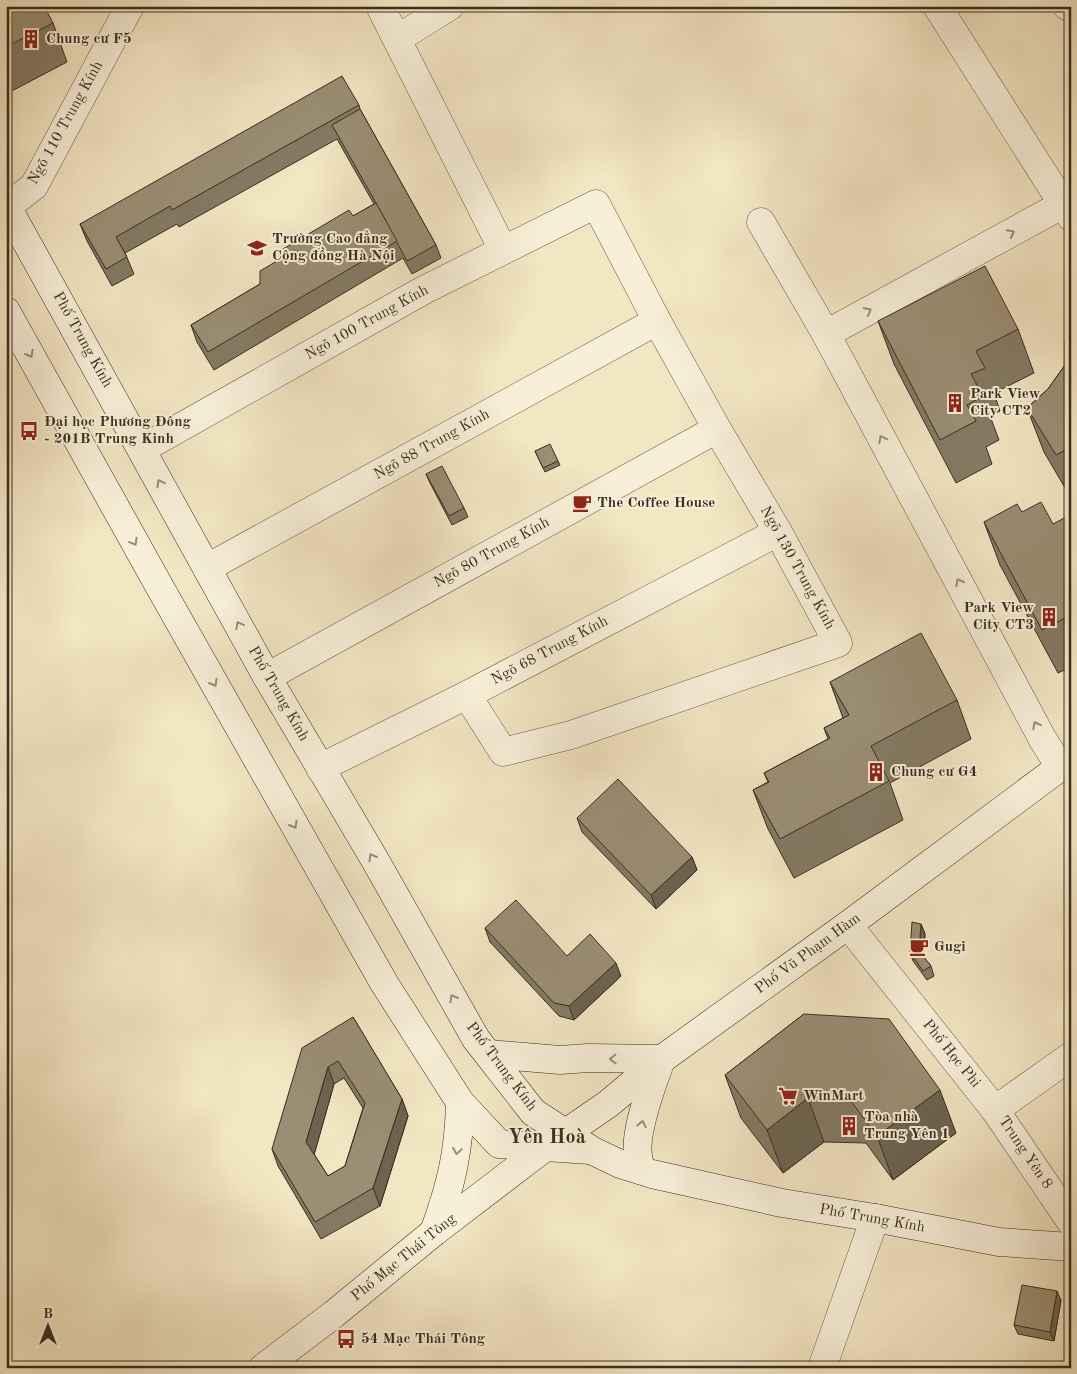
<svg xmlns="http://www.w3.org/2000/svg" width="1077" height="1374" font-family="'Old Standard TT',serif">
	<style>
		.lines { fill: none; stroke-linecap: round; stroke-linejoin: round }
		.street-casing { stroke: #685c47; stroke-width: 29 }
		.secondary-casing { stroke: #3a2e1e; stroke-width: 29 }
		.street { stroke: #f7efd8; stroke-width: 28 }
		.secondary { stroke: #f7efd8; stroke-width: 28 }
		.wall { fill: #847a64; stroke: #3a2e1e; fill-rule: evenodd }
		.shaded-wall { fill: #6c6351; stroke: #3a2e1e }
		.building { fill: #9a8e74; stroke: #3a2e1e; fill-rule: evenodd }
		.oneway { stroke: #988e7b }
		.labels { text-anchor: middle; dominant-baseline: central; stroke-width: 4; stroke-linejoin: round; paint-order: stroke }
		.poi-label { font-size: 15px; font-weight: bold; fill: #3a2e1e; stroke: #f7efd8; text-anchor: start }
		.street-label { font-size: 15px; fill: #3a2e1e; stroke: #f7efd8 }
		.district-label { font-size: 20px; font-weight: bold; fill: #3a2e1e; stroke: #f7efd8 }
	</style>
	<rect width="100%" height="100%" fill="#f2e6c3"/>
	<filter id="stains"><feTurbulence type="fractalNoise" baseFrequency=".004" numOctaves="4"/><feColorMatrix values="0 0 0 0 .2 0 0 0 0 .09 0 0 0 0 .02 0 0 0 .5 -.17"/></filter>
	<radialGradient id="worn" r=".72"><stop offset=".6" stop-color="#630" stop-opacity="0"/><stop offset="1" stop-color="#630" stop-opacity=".3"/></radialGradient>
	<g class="lines">
		<g class="street-casing">
			<g id="street">
				<path d="M380,6l123,244"/>
				<path d="M937,6l134,211"/>
				<path d="M1067,6l4,2"/>
				<path d="M397,39l53,-33"/>
				<path d="M7,207l27,-21 96,-180"/>
				<path d="M761,222l65,112 216,404 18,29"/>
				<path d="M826,334l245,-134"/>
				<path d="M142,449l282,-159 172,-86 61,117 60,108 61,103 60,111 -267,92 -68,17 -36,-57"/>
				<path d="M207,568l450,-247"/>
				<path d="M267,677l450,-248"/>
				<path d="M320,768l147,-73 311,-163"/>
				<path d="M848,925l147,185 76,112"/>
				<path d="M995,1110l76,-54"/>
				<path d="M822,1368l53,-150"/>
			</g>
		</g>
		<g class="secondary-casing">
			<g id="secondary">
				<path d="M6,205l261,472 108,183 101,179 57,73 58,38 29,14 32,10 130,29 93,15 124,24 72,5"/>
				<path d="M6,311l156,280 222,392 76,119 39,42 91,6"/>
				<path d="M488,1054l72,6 28,-2 74,1"/>
				<path d="M643,1171c-2,-4 -5,-10 -5,-15 -4,-24 14,-72 23,-96"/>
				<path d="M434,1232c17,-47 25,-79 26,-130"/>
				<path d="M263,1368l71,-54 100,-82 110,-84 64,-44 54,-45 186,-134 223,-166"/>
			</g>
		</g>
		<use href="#street" class="street"/>
		<use href="#secondary" class="secondary"/>
	</g>
	<g class="wall">
		<path d="M6,6l47,17 14,39 -61,32z"/>
		<path d="M359,105l1,4 76,136 5,13 -29,16 -9,-16 -189,112 -17,-28 -6,-17 69,-41 21,-25 -3,-7 75,-36 21,-12 -37,-65 -158,88 -2,-3 -52,29 9,21 -22,12 -25,-45 -7,-17z"/>
		<path d="M878,321l140,8 16,44 -40,20 6,18 -10,5 9,24 -13,7 6,17 -36,19 -62,-119z"/>
		<path d="M1071,341v157l-27,-46 -17,-44 21,-19 17,-24z"/>
		<path d="M535,451l23,10 2,4 -15,7z"/>
		<path d="M426,474l38,34 4,9 -16,8 -22,-42z"/>
		<path d="M1022,512l31,12 18,-3v146l-13,6 -58,-108 -16,-43z"/>
		<path d="M830,682l127,18 14,39 -81,44 13,37 -109,58 -26,-49 -15,-39 15,-8 -4,-9 64,-34 -4,-11 19,-10z"/>
		<path d="M577,818l115,39 5,13 -41,39 -74,-77z"/>
		<path d="M921,924l4,10 -2,22 8,10 3,10 -7,4 -14,-19 -3,-9z"/>
		<path d="M485,928l82,28 54,20 -47,44 -15,-4 -69,-74z"/>
		<path d="M804,1014l152,119 -63,47 -27,-37 -42,-1 -41,31 -42,-55 -16,-43z"/>
		<path d="M353,1017l49,82 6,17 -28,90 -59,33 -43,-73 -6,-17zM344,1078l19,30 -18,58 -17,10 -14,-22 20,-70z"/>
		<path d="M1061,1300l-7,41 -36,-7 -4,-9z"/>
	</g>
	<g class="shaded-wall">
		<path d="M692,857l5,13 -41,39 -5,-14z"/>
		<path d="M921,924l4,10 -2,26 -4,-9z"/>
		<path d="M616,963l5,13 -47,44 -5,-14z"/>
		<path d="M328,1067l6,17 -21,75 -7,-17z"/>
		<path d="M940,1090l16,43 -63,47 -16,-44z"/>
		<path d="M808,1098l16,44 -41,31 -16,-43z"/>
		<path d="M402,1099l6,17 -28,90 -7,-18z"/>
		<path d="M1057,1291l4,9 -7,41 -4,-9z"/>
	</g>
	<g class="building">
		<path d="M6,6h38l9,17 -47,24z"/>
		<path d="M342,76l17,29 -187,105 -2,-4 -54,31 11,20 -21,12 -26,-45z"/>
		<path d="M360,109l76,136 -29,16 -31,-58 -44,-78z"/>
		<path d="M376,203l21,38 -189,111 -17,-27 69,-41v-13l22,-13 -4,-6 71,-42 4,6z"/>
		<path d="M985,266l33,63 -42,22 9,17 -14,6 12,22 -16,9 9,16 -36,19 -62,-119z"/>
		<path d="M1065,341h6v106l-15,8 -29,-47 21,-19 17,-24z"/>
		<path d="M550,444l8,17 -15,7 -8,-17z"/>
		<path d="M442,466l22,42 -15,8 -23,-42z"/>
		<path d="M1041,502l12,22 15,-8 3,5v94l-29,15 -58,-108 33,-18 5,8z"/>
		<path d="M921,633l36,67 -86,46 18,35 -109,58 -27,-49 16,-8 -5,-9 66,-35 -6,-10 25,-13 -19,-33z"/>
		<path d="M618,779l74,78 -41,38 -74,-77z"/>
		<path d="M516,900l51,56 23,-22 26,29 -47,43 -15,-3 -69,-75z"/>
		<path d="M912,922l9,2 -2,27 12,15 -8,5 -13,-19z"/>
		<path d="M804,1014l85,5 51,71 -63,46 -27,-36 -42,-2 -41,32 -42,-55z"/>
		<path d="M353,1017l49,82 -29,89 -58,34 -43,-73 30,-101zM338,1061l27,42 -20,63 -17,10 -22,-34 22,-75z"/>
		<path d="M1022,1285l35,6 -7,41 -36,-7z"/>
	</g>
	<defs><path id="oneway-chevron" d="M-2-3.5L2.5 0L-2 3.5" fill="none" stroke-width="1.6" stroke-linecap="round" stroke-linejoin="round" transform="scale(1.25)"/></defs>
	<g class="oneway">
		<use href="#oneway-chevron" transform="translate(1011 233) rotate(-28)"/>
		<use href="#oneway-chevron" transform="translate(868 311) rotate(-28)"/>
		<use href="#oneway-chevron" transform="translate(30 354) rotate(61)"/>
		<use href="#oneway-chevron" transform="translate(882 439) rotate(-118)"/>
		<use href="#oneway-chevron" transform="translate(160 483) rotate(-119)"/>
		<use href="#oneway-chevron" transform="translate(134 542) rotate(61)"/>
		<use href="#oneway-chevron" transform="translate(959 582) rotate(-118)"/>
		<use href="#oneway-chevron" transform="translate(239 625) rotate(-119)"/>
		<use href="#oneway-chevron" transform="translate(214 683) rotate(60)"/>
		<use href="#oneway-chevron" transform="translate(1036 725) rotate(-118)"/>
		<use href="#oneway-chevron" transform="translate(294 825) rotate(60)"/>
		<use href="#oneway-chevron" transform="translate(372 857) rotate(-120)"/>
		<use href="#oneway-chevron" transform="translate(453 998) rotate(-120)"/>
		<use href="#oneway-chevron" transform="translate(613 1059) rotate(179)"/>
		<use href="#oneway-chevron" transform="translate(642 1124) rotate(-78)"/>
		<use href="#oneway-chevron" transform="translate(457 1151) rotate(98)"/>
	</g>
	<defs>
		<g id="building-bare" transform="scale(1.5)"><path d="M-4-6H4V6H1V3H-1V6H-4ZM-2.5-4.3h1.7v1.8h-1.7ZM.8-4.3h1.7v1.8H.8ZM-2.5-1h1.7V.8h-1.7ZM.8-1h1.7V.8H.8Z" fill="#8f2418" stroke="#f7efd8" stroke-width="2.5" paint-order="stroke"/></g>
		<g id="university-bare" transform="scale(1.5)"><path d="M0-5L7-2L0 1L-7-2ZM-4 1L0 2.5L4 1V4Q0 6-4 4Z" fill="#8f2418" stroke="#f7efd8" stroke-width="2.5" paint-order="stroke"/></g>
		<g id="bus-bare" transform="scale(1.5)"><path d="M-5-6H5V4H4V6H2V4H-2V6H-4V4H-5ZM-3.5-4V0h7V-4ZM-3.5 1.2v1.5H-2V1.2ZM2 1.2v1.5H3.5V1.2Z" fill="#8f2418" stroke="#f7efd8" stroke-width="2.5" paint-order="stroke"/></g>
		<g id="cafe-bare" transform="scale(1.5)"><path d="M-5.5-4.5H6V0H3Q3 3.5 0 3.5H-2.5Q-5.5 3.5-5.5 0ZM3-3.2v2h1.7v-2ZM-6 4.5H4V6H-6Z" fill="#8f2418" stroke="#f7efd8" stroke-width="2.5" paint-order="stroke"/></g>
		<g id="supermarket-bare" transform="scale(1.5)"><path d="M-6-5.5h2.5l.6 2H6L4.5 2H-2.5L-4.4-4H-6ZM-1.5 3.2a1.3 1.3 0 1 0 .1 0ZM3 3.2a1.3 1.3 0 1 0 .1 0Z" fill="#8f2418" stroke="#f7efd8" stroke-width="2.5" paint-order="stroke"/></g>
	</defs>
	<g fill-rule="evenodd">
		<use href="#building-bare" x="31" y="39"/>
		<use href="#university-bare" x="257" y="248"/>
		<use href="#building-bare" x="955" y="403"/>
		<use href="#bus-bare" x="29" y="431"/>
		<use href="#cafe-bare" x="582" y="503"/>
		<use href="#building-bare" x="1049" y="617"/>
		<use href="#building-bare" x="876" y="772"/>
		<use href="#cafe-bare" x="919" y="947"/>
		<use href="#supermarket-bare" x="788" y="1096"/>
		<use href="#building-bare" x="849" y="1126"/>
		<use href="#bus-bare" x="346" y="1339"/>
	</g>
	<g class="labels">
		<g class="poi-label">
			<text x="46" y="39">Chung cư F5</text>
			<text x="272" y="239">Trường Cao đẳng<tspan x="272" dy="17">Cộng đồng Hà Nội</tspan></text>
			<text x="970" y="394">Park View<tspan x="970" dy="17">City CT2</tspan></text>
			<text x="44" y="422">Đại học Phương Đông<tspan x="44" dy="17">- 201B Trung Kinh</tspan></text>
			<text x="597" y="503">The Coffee House</text>
			<text x="1034" y="608" text-anchor="end">Park View<tspan x="1034" dy="17">City CT3</tspan></text>
			<text x="891" y="772">Chung cư G4</text>
			<text x="934" y="947">Gugi</text>
			<text x="803" y="1096">WinMart</text>
			<text x="864" y="1117">Tòa nhà<tspan x="864" dy="17">Trung Yên 1</tspan></text>
			<text x="361" y="1339">54 Mạc Thái Tông</text>
		</g>
		<g class="street-label">
			<text transform="translate(66 123) rotate(-61)">Ngõ 110 Trung Kính</text>
			<text transform="translate(367 323) rotate(-29)">Ngõ 100 Trung Kính</text>
			<text transform="translate(82 340) rotate(61)">Phố Trung Kính</text>
			<text transform="translate(432 445) rotate(-29)">Ngõ 88 Trung Kính</text>
			<text transform="translate(492 553) rotate(-29)">Ngõ 80 Trung Kính</text>
			<text transform="translate(797 568) rotate(61)">Ngõ 130 Trung Kính</text>
			<text transform="translate(550 651) rotate(-28)">Ngõ 68 Trung Kính</text>
			<text transform="translate(278 694) rotate(60)">Phố Trung Kính</text>
			<text transform="translate(808 954) rotate(-36)">Phố Vũ Phạm Hàm</text>
			<text transform="translate(951 1054) rotate(51)">Phố Học Phi</text>
			<text transform="translate(501 1067) rotate(53)">Phố Trung Kính</text>
			<text transform="translate(1025 1153) rotate(56)">Trung Yên 8</text>
			<text transform="translate(872 1219) rotate(10)">Phố Trung Kính</text>
			<text transform="translate(404 1258) rotate(-39)">Phố Mạc Thái Tông</text>
		</g>
		<g class="district-label">
			<text x="547" y="1138">Yên Hoà</text>
		</g>
	</g>
	<rect width="1077" height="1374" fill="none" stroke="#f2e6c3" stroke-width="25"/>
	<rect x="8" y="8" width="1062" height="1359" fill="none" stroke="#3a2e1e" stroke-width="2.5"/>
	<rect x="12" y="12" width="1052" height="1349" fill="none" stroke="#3a2e1e"/>
	<g transform="translate(48 1326)" stroke="#f7efd8" stroke-width="4" paint-order="stroke">
	<path d="M0-4L9 19L0 12L-9 19Z" fill="#3a2e1e"/>
	<text y="-8" font-size="14" font-weight="bold" text-anchor="middle" fill="#3a2e1e">B</text>
	</g>
	<rect width="100%" height="100%" filter="url(#stains)"/>
	<rect width="100%" height="100%" fill="url(#worn)"/>
</svg>
